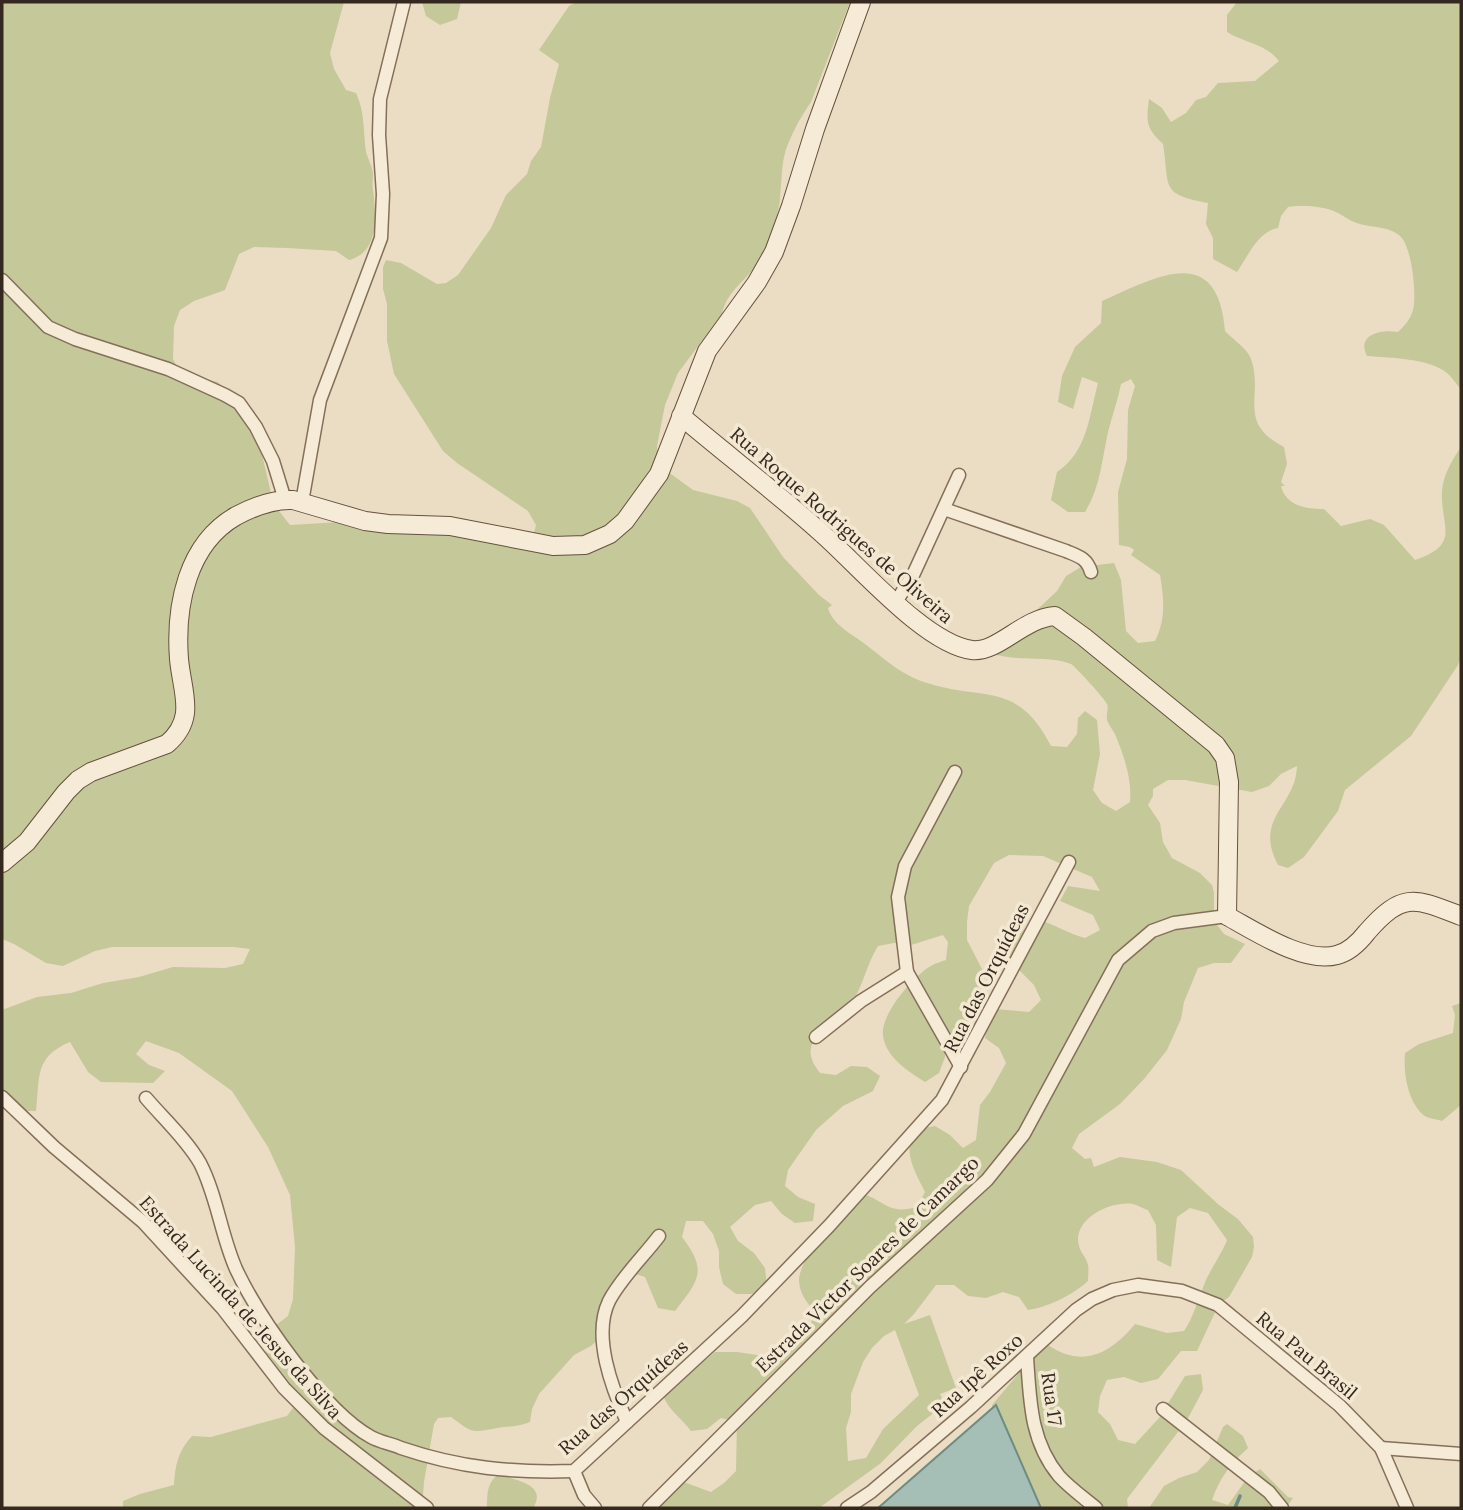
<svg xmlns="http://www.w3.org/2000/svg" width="1463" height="1510" font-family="Lora,serif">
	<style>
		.green { fill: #c5c898; fill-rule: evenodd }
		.water { fill: #a5beb6; stroke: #6d8c83; stroke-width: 2 }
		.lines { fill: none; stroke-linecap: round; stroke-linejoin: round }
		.stream { stroke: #6d8c83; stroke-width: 3.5 }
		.street-casing { stroke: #846f5b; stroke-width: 15 }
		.secondary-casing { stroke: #66513e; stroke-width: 20 }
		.street { stroke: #f6ebd6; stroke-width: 12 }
		.secondary { stroke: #f6ebd6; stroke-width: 18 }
		.labels { text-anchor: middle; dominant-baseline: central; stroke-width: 7; stroke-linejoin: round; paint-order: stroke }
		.street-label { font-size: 19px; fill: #35281e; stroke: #f3e8d2 }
	</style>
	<rect width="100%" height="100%" fill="#ebddc3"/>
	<g class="green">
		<path d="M2,2h342l-14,51 4,16 12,21 10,3c9,19 7,38 10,59 2,7 6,14 7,21 0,6 -1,11 0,17 3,25 7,62 -24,70l-13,-9 -49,-3 -33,-1 -15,7 -14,36 -31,11 -14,9 -6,16 -1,33 8,15 37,8 13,14 28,46 12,51 8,18 11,14 50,-3 192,19 4,-16 -8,-14 -71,-48 -14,-12 -49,-77 -7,-33v-37l-4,-15v-22l3,-7 15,3 36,21 9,-1 12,-8 33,-47 15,-33 21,-21 4,-13 10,-14 9,-49 9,-34 -20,-14 30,-44 8,-4h273l-39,100c-9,13 -17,27 -23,42 -7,16 -6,36 -8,53 0,14 -11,45 -17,57 -11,24 -36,34 -41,60l-44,59 -13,32 -8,41 1,16 6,7 29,21 44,11 13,7 33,49 36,38 13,10 -4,3c4,15 20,24 33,33 19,14 40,34 63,41 58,20 93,-3 127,64l16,1 10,-13 1,-16 7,-7 12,9 3,34 -7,36 9,13 14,8 14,-9c2,-21 -5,-43 -13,-63 -2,-7 -8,-13 -10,-19 -1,-6 2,-11 0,-16 -2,-5 -32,-38 -36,-40 -27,-10 -53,-1 -80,-11l66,-62 9,-15 15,-9 33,-4 7,17 5,51 12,12 17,-2c11,-21 9,-43 5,-66l-29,-20 3,-5 -4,-3 -11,-2 -1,-53 9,-33 1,-49 7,-24 -4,-7 -10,5c-3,16 -9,32 -13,48 -6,28 -8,56 -23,80h-17l-17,-12 6,-28c31,-21 32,-56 41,-89l-16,-6 -9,32 -15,-7 4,-26 13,-29 26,-24 1,-22c52,-23 116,-61 123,30 7,8 23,18 26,28 13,37 -15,63 33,88l3,17 -6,18 4,4h-4c5,20 25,23 43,23l17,17 29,-7 14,6 31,35c46,-16 26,-32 27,-67 0,-16 10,-33 19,-46v209l-3,9 -47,71 -66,54 -7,21 -34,46 -16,11 -10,-3c-25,-48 18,-58 19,-99l-16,8 -12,12 -17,6 -67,-12h-17l-15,9v7l-5,9 12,18 3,19 9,16 28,15 12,12 2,8v28l10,13 21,10 -14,19h-17l-16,5 -14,34 -3,17 -14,31 -23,29 -24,25 -41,30 -7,14 13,11 6,-1 3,9 26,-10 37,5 24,8 38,35 19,14 15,18 1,10 -2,10 -23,40 -10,7 -22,47h-16l-23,28 -17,4 -17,-6 -17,3 -7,16 -2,16 12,12 8,16 17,4 24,-26 26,-42 16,-2 2,16 -16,30 -60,79 1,9h-100l-36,-87v-16l43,-51 13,-9c35,24 63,8 87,-21l32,9 17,-2c10,-15 13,-29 20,-46 6,-16 17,-29 23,-45l-19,-27 -18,-5 -13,9 -6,50 -14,-7 -1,-35 -8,-15c-5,-1 -10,-5 -15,-6 -21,-3 -55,12 -55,36 1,13 7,14 10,25 1,4 0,12 0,16 -15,14 -40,26 -60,29l-9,-13 -16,-5 -17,6 -18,-2 -14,-11h-18l-22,29 -10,10 26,-9 26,73 -16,6 5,10 -28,22 -36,37 -62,45h-166l25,-28 33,12 13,-9 12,-12 1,-49 -16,-4 -14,11 -16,2c-9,-12 -20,-19 -27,-33l5,-7 46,-39h22l34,5 16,-7 14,-10 10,-14 2,-16c-7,-9 -13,-16 -14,-29 -1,-21 42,-71 56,-89 29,5 30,24 62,15l8,-15c-8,-17 -27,-46 -6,-61 4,-3 11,-4 16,-5l15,9 13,13 13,-8 4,-35 10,-13 16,-29 -7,-15 -14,-10 2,-16 9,-13 33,3 12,-12 -7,-15 -27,-27c8,-21 12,-28 32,-38 17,5 30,14 46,18l15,-8 -7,-15 -33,-14 8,-15 32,5 -8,-14 -49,-21 -34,-1 -15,8 -25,43 -2,16v18l16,31 -3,33 -8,15 -16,9 -11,13v16l-6,16 -14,9c-16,-10 -40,-25 -42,-47 -3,-20 31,-60 48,-69 4,-3 10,-4 15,-6l2,-18 -5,-7 -32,10 -17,-2 -16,3c-12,19 -15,42 -28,59 -10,13 -31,22 -38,39 -4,11 1,20 8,29l16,2 15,-9 16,1 13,9 -7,15 -30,15 -27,24 -28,40 -3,16 13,11 17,7 -2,17 -18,2 -13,-9 -11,-13 -16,4 -25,22 8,14 16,12 11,15 2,18 -15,8h-16l-13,-10 -4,-17v-16l-6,-17 -10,-13h-17l-4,16c26,34 17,43 -7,74l-17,-3 -13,-31 -16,-5 -15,12 -10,50 -13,12 -17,9 -35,39 -7,15 -2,13c-11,5 -21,4 -33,6 -27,5 -24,5 -46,-11l-13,1 -4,6 -10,58 -2,26h-299v-7l17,-7 34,-9c1,-19 4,-34 18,-49l19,1 76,-21 8,-11 -30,-49 1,-17 9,-13 13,-10 5,-17 2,-52 -5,-52 -22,-48 -36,-56 -53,-38 -33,-12 -10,13 13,11 16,6 -12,12 -52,-1 -13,-10 -18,-30c-36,15 -30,35 -34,69h-16l-18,-18v-83l35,-13 34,-4 32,-10 36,-6 34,-10 52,1 18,-4 7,-15 -17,-2h-121l-17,4 -32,15 -17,-3 -32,-19 -12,-5zM895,1330l24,65 -36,34 -17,29 -18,3 -2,-33 5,-16v-18l12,-32 9,-14 12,-12z"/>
		<path d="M422,2h39l-4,17 -17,6 -14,-9z"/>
		<path d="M1237,2h224v387c-5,-5 -9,-12 -14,-16 -19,-15 -56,-15 -80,-17 -11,-22 15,-27 31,-24 7,-7 12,-12 15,-22 4,-14 -1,-62 -12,-73 -11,-11 -27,-9 -41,-13 -9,-2 -16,-8 -24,-12 -13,-6 -34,-7 -48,-5l-7,9 -3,12c-20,3 -30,28 -41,44l-24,-13v-21l-7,-14 2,-21c-49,-9 -38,-16 -45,-59 -17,-16 -17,-22 -14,-45l13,9 9,14 15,-9 10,-13 10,-3 12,-14 37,-2 24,-20c-13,-17 -34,-18 -52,-29v-17z"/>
		<path d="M1461,1003v102l-19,16c-5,-2 -13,-2 -17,-5 -17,-12 -22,-44 -20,-63l14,-9 34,-11 2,-18 -3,-9z"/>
		<path d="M1227,1424l16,12 5,12c-17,15 -29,31 -36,52l16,5 20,-28 12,-8 28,28 5,1 -7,10h-137l15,-22 15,-8 18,-6 12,-12 14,-33z"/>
		<path d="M502,1473l2,3c16,5 43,10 29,32h-46c0,-14 0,-29 15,-35z"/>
	</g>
	<path class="water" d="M996,1405l45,103h-163z"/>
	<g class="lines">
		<path class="stream" d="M1235,1508l5,-12"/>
		<g class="street-casing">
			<g id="street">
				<path d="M2,280l46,47 27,12 93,30 57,26 14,8 17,24 17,34 12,39"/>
				<path d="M302,502l18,-102 61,-162 2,-44 -4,-59 1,-36 24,-97"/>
				<path d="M944,509l122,42c12,5 21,7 25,21"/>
				<path d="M896,602l18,-29 45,-98"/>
				<path d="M955,772l-50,94 -7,31 9,75 54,95"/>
				<path d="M816,1037l45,-36 46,-29"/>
				<path d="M2,1097l52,50 89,75 80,87 61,79 40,40 103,80"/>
				<path d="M146,1098c17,20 41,42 54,65 17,33 21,72 36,106 23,49 88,142 135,168 9,5 21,7 30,11 59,20 111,25 173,23l168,-155 87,-90 113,-126 127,-238"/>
				<path d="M1027,1357c3,43 3,84 32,119 11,12 25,22 37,32"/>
				<path d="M1163,1409l106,83 13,16"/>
				<path d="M627,1422c-15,-34 -35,-86 -18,-121 12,-23 34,-44 50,-65"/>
				<path d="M1381,1448l80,6"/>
				<path d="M574,1471l10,24 11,13"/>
				<path d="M649,1508l221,-221 117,-107 37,-46 94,-174 34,-29 22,-8 53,-7"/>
				<path d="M847,1508l24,-16 100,-85 105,-97 16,-11 21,-9 25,-5 44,6 36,14 121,100 42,43 26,60"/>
			</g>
		</g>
		<g class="secondary-casing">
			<g id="secondary">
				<path d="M681,416c45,38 92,74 136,113 38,32 107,115 155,121 26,3 51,-32 83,-34l29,21 132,108 9,13 4,24 -2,134c28,15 77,48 110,39 12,-3 23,-14 30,-23 36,-41 48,-34 94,-16"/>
				<path d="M2,863l25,-21 39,-50 12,-12 13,-8 76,-28c30,-26 15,-51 12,-85 -4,-53 8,-115 57,-143 17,-9 38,-17 57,-16l72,21 23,3 62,2 103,20 32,-1 25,-11 15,-13 34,-47 48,-123 50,-69 17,-30 17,-46 24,-77 46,-127"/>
			</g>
		</g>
		<use href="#street" class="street"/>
		<use href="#secondary" class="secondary"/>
	</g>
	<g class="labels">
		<g class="street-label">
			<text transform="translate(842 525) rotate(41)">Rua Roque Rodrigues de Oliveira</text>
			<text transform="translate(986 978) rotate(-63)">Rua das Orquídeas</text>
			<text transform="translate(867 1264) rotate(-44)">Estrada Victor Soares de Camargo</text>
			<text transform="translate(241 1307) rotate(48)">Estrada Lucinda de Jesus da Silva</text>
			<text transform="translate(1307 1355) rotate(40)">Rua Pau Brasil</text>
			<text transform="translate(977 1375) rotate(-42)">Rua Ipê Roxo</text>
			<text transform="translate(623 1397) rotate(-41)">Rua das Orquídeas</text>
			<text transform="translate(1052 1399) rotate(82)">Rua 17</text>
		</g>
	</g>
	<rect width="1463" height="1510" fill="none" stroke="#35281e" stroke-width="7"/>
</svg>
